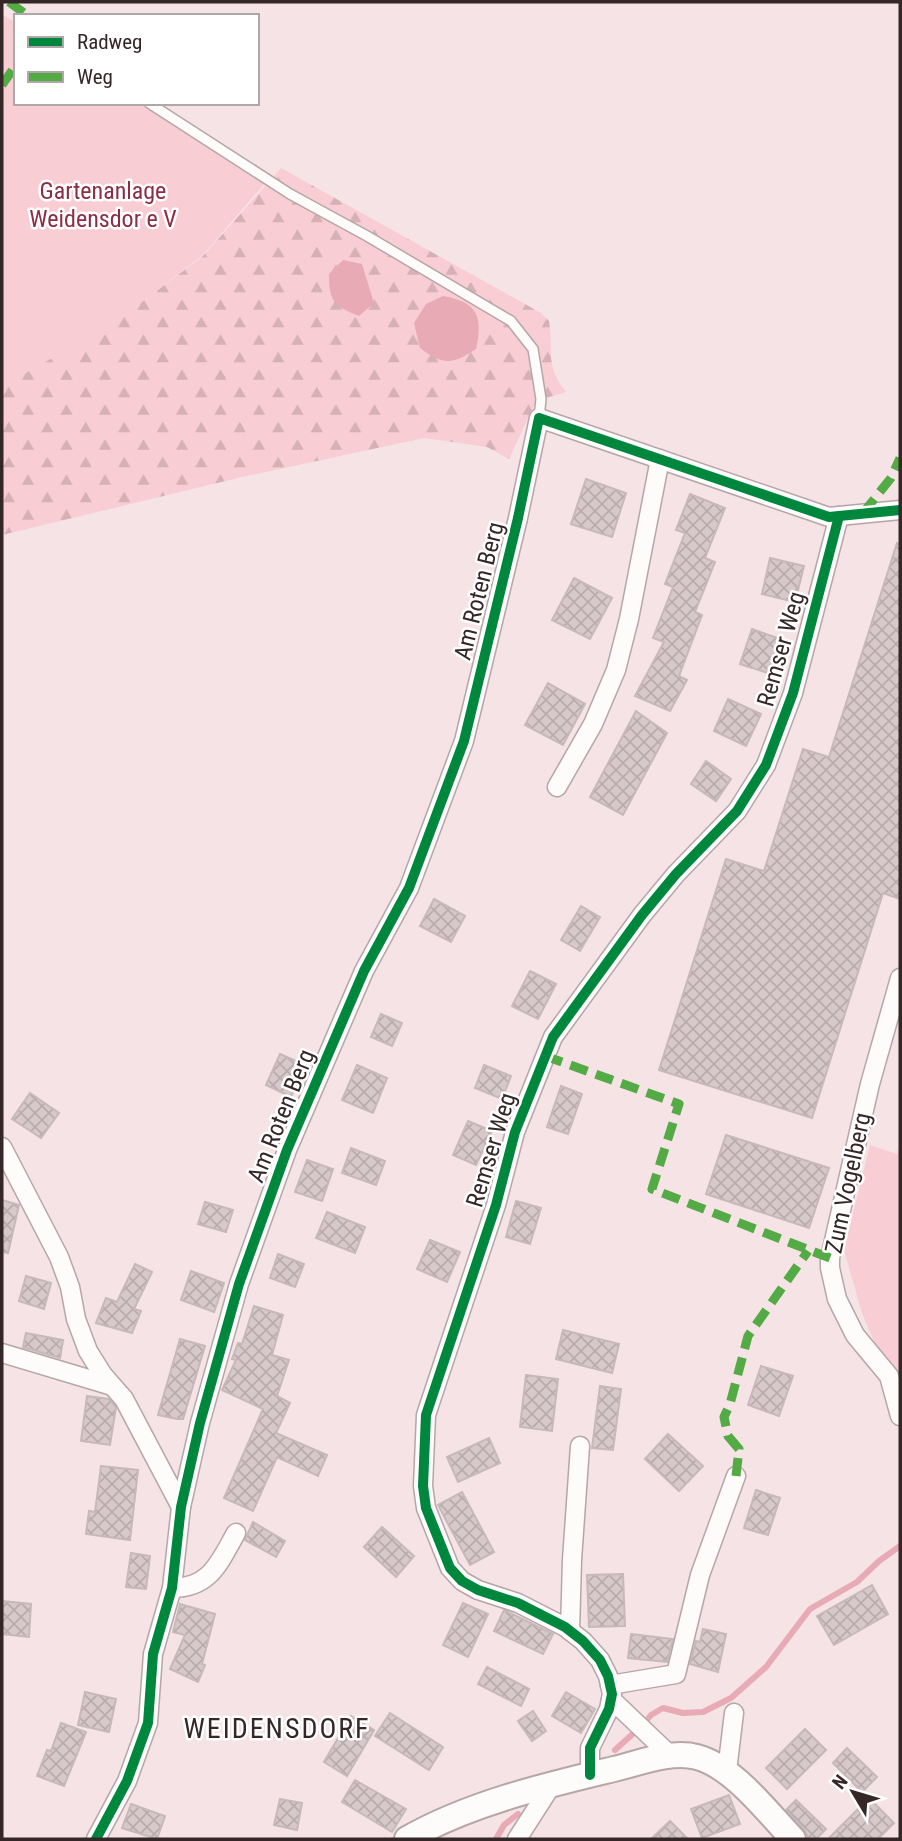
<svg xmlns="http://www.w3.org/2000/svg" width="902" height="1841" font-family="'Roboto Condensed',sans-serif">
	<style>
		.green { fill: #f8cdd3 }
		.forest { fill: url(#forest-firs); fill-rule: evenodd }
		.water { fill: #e8aab4 }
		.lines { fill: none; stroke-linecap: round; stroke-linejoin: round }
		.stream { stroke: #e8aab4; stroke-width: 6 }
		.building { fill: url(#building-cross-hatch); stroke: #c7b8ba; stroke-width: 2 }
		.service-casing { stroke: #b6a6a8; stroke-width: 12 }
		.minor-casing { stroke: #b6a6a8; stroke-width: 21 }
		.secondary-casing { stroke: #b6a6a8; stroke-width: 28 }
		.service { stroke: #fefbfb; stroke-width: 9 }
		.minor { stroke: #fefbfb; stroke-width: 18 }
		.secondary { stroke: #fefbfb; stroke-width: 24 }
		.quiet { stroke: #54aa44; stroke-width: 9; stroke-dasharray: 18 9; stroke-linecap: butt }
		.cycleway-casing { stroke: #fff; stroke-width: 15 }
		.cycleway { stroke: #00873e; stroke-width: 10 }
		.labels { text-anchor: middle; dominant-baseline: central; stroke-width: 5; stroke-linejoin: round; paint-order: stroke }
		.park-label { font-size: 24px; fill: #8b2d44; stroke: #fff }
		.street-label { font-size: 24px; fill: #352628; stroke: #fff }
		.quarter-label { font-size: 28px; letter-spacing: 2px; fill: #352628; stroke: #fff }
	</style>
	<defs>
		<pattern id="forest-firs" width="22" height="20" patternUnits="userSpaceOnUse" patternTransform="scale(1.75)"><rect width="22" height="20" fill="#f8cdd3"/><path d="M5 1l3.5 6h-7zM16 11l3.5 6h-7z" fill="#d5b0b5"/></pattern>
		<pattern id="building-cross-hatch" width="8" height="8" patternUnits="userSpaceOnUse" patternTransform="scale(1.75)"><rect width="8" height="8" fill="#d7c8ca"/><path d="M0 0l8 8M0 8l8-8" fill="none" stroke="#b9acae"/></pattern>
	</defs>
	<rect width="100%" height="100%" fill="#f5e3e5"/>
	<g class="green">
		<path d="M2,14l14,9v80h126l124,79 -63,73 -69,53 -87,53 -45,25z"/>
		<path d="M870,1145l27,9 3,-9v258l-38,-90 -18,-63z"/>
	</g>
	<path class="forest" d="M281,168l260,145 8,8c5,31 -5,43 17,71l-30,9 -27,58 -22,-12 -63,-9 -182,39 -240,58v-149l45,-25 87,-53 69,-52zM343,260l19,4 11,39z"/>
	<g class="water">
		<path d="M343,260l19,4 12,39 -15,13c-25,-10 -30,-14 -30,-42z"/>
		<path d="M443,296c35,6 40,21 33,53 -24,16 -34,16 -56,-1l-6,-25 12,-19z"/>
	</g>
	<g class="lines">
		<g class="stream">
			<path d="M643,1725l8,-10 12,-7 20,5 20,-1 28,-14 35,-31 44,-58 47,-27 22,-21 21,-15"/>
			<path d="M615,1750l21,-19"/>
			<path d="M496,1839l8,-14 14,-11"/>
		</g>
	</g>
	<g class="building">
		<path d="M586,479l40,14 -14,44 -41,-13z"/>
		<path d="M690,494l35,14 -20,50 10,4 -20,50 7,3 -23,61 8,4 -17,31 -35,-15 29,-54 -11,-4 20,-51 -8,-3 20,-51 -9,-3z"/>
		<path d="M897,543l3,1v355l-17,-6 -71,225 -153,-48 67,-211 38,12 39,-122 26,8z"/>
		<path d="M770,558l34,8 -9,36 -33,-8z"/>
		<path d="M574,578l38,20 -22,41 -38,-19z"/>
		<path d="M752,629l34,12 -12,34 -34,-11z"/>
		<path d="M548,683l37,21 -22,41 -38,-20z"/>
		<path d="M728,699l33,15 -15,32 -32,-15z"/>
		<path d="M636,711l31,22 -44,82 -33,-18z"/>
		<path d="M706,761l25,18 -15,22 -25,-17z"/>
		<path d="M434,899l31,17 -14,26 -31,-16z"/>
		<path d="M581,906l19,11 -20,34 -19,-11z"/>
		<path d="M530,971l26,13 -18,35 -26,-13z"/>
		<path d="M381,1014l21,9 -10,23 -21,-9z"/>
		<path d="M280,1054l25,11 -14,32 -25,-12z"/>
		<path d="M357,1065l30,13 -14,35 -31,-13z"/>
		<path d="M484,1065l27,11 -9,23 -27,-11z"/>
		<path d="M561,1086l21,8 -14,40 -21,-7z"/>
		<path d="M30,1093l29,20 -18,25 -29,-19z"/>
		<path d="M468,1121l24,10 -16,34 -23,-10z"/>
		<path d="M726,1135l103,33 -20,60 -103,-34z"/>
		<path d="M351,1148l34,13 -9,24 -34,-12z"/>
		<path d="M307,1160l26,9 -11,32 -27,-9z"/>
		<path d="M2,1200l17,5 -11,48 -6,-1z"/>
		<path d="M516,1201l25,7 -11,36 -24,-7z"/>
		<path d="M205,1202l28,8 -7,22 -28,-8z"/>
		<path d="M327,1212l38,15 -10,26 -39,-15z"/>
		<path d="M430,1240l30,12 -13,30 -30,-13z"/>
		<path d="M278,1254l26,10 -9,23 -25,-9z"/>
		<path d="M135,1264l17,8 -18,37 7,2 -9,22 -36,-10 10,-25 11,4z"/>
		<path d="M191,1271l33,12 -10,29 -33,-12z"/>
		<path d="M26,1276l25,7 -7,26 -25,-8z"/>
		<path d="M254,1306l29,9 -11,40 17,5 -12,36 13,7 -14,30 51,22 -9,21 -41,-19 -24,54 -29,-13 39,-89 -41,-19 14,-30 -4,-1 6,-16 4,1z"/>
		<path d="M563,1330l56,14 -7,29 -56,-14z"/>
		<path d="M26,1333l37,7 -3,18 -37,-11z"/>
		<path d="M180,1339l25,7 -22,73h-6l-19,-4z"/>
		<path d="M761,1366l32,10 -14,40 -31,-11z"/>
		<path d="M526,1375l32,4 -6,52 -32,-4z"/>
		<path d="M600,1386l21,3 -8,61 -21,-2z"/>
		<path d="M87,1396l22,3 7,8 -6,38 -29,-4z"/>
		<path d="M668,1434l35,32 -24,25 -34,-32z"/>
		<path d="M489,1438l11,25 -42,19 -11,-25z"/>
		<path d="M101,1466l37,4 -8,70 -44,-6 3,-23 6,1z"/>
		<path d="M756,1490l24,8 -12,37 -24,-7z"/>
		<path d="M462,1492l32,60 -24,13 -32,-60z"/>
		<path d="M253,1522l32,19 -9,16 -31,-17z"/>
		<path d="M382,1527l32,29 -18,21 -32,-30z"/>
		<path d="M131,1553l19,3 -4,33 -20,-2z"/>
		<path d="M623,1574l2,52 -36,1 -2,-52z"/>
		<path d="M872,1585l16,29 -54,31 -17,-29z"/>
		<path d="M2,1601l29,3 -2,33 -27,-3z"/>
		<path d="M463,1603l25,11 -20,43 -25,-12z"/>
		<path d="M180,1604l35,10 -13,50 3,1 -7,17 -28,-13 15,-34 -12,-3z"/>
		<path d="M504,1610l49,24 -10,20 -49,-23z"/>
		<path d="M703,1629l23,5 -8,38 -28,-8 6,-23 4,1z"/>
		<path d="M631,1634l42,5 -6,23 -39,-4z"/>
		<path d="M487,1667l42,22 -8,17 -43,-22z"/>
		<path d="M85,1692l31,7 -7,33 -31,-7z"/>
		<path d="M566,1692l29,17 -14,24 -29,-17z"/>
		<path d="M533,1711l13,20 -14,10 -14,-20z"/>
		<path d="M390,1713l53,34 -14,23 -54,-34z"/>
		<path d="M351,1716l23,14 -27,46 -23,-14z"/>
		<path d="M61,1723l25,9 -22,54 -27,-10 10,-26 4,1z"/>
		<path d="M805,1729l21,21 -39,39 -21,-21z"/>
		<path d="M847,1748l30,29 -15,15 -29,-29z"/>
		<path d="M355,1780l51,29 -14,23 -50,-30z"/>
		<path d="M729,1795l11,29 -38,14 -11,-29z"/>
		<path d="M869,1798l25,25 -16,16h-50z"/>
		<path d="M280,1799l22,4 -5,27 -23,-5z"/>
		<path d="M796,1800l30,29 -10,10 -8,-1 -4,-9 -18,-19z"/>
		<path d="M131,1804l34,12 -8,23 -35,-11z"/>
		<path d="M670,1821l18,18h-37z"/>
	</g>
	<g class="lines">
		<g class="service-casing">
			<path id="service" d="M149,103l141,91 77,42 144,85 22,28 8,50 -2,19"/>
		</g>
		<g class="minor-casing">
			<g id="minor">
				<path d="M557,787l36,-63 23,-54 13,-51 31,-160"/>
				<path d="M900,978l-30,106 -40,174v10l7,31 18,36 34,41 11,40"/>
				<path d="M2,1147l57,110 11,30 6,32 12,32 15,24 21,24 57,108"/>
				<path d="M2,1353l110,33"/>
				<path d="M172,1588c38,0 47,-25 64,-55"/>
				<path d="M570,1631l2,-71 8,-114"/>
				<path d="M610,1685l66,-11 24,-99 36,-99"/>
				<path d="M611,1699l60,57"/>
				<path d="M727,1771l7,-58"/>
				<path d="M590,1775v-27l19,-39 3,-15 -4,-18 -8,-16 -17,-19 -18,-14 -47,-24 -40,-13 -16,-9 -12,-13 -24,-60 -3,-22 3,-71 70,-210 19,-73 38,-95 89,-122 34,-41 61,-63 29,-46 27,-72 46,-177"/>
				<path d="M96,1839l31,-58 21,-58 5,-69 19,-66 9,-81 19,-84 39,-139 48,-134 77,-179 45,-83 55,-147 54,-223 21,-100 290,99 71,-7"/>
				<path d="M517,1839l36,-56"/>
			</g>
		</g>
		<g class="secondary-casing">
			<path id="secondary" d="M407,1839c63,-36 137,-53 207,-70 25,-6 57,-19 83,-12 37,10 70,55 96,82"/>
		</g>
		<use href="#service" class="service"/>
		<use href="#minor" class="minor"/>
		<use href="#secondary" class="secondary"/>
		<g class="quiet">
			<path d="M9,2l19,14"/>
			<path d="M2,85l14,-20"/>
			<path d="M863,513l28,-35 9,-20"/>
			<path d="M545,1056l134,48 -27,85 178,69"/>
			<path d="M736,1476l3,-27 -11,-13 -4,-19 6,-13 18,-68 60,-85"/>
		</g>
		<g class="cycleway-casing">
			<g id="cycleway">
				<path d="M590,1775v-27l19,-39 3,-15 -4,-18 -8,-16 -17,-19 -18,-14 -47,-24 -40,-13 -16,-9 -12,-13 -24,-60 -3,-22 3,-71 70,-210 19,-73 38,-95 89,-122 34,-41 61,-63 29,-46 27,-72 46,-177"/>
				<path d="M96,1839l31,-58 21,-58 5,-69 19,-66 9,-81 19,-84 39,-139 48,-134 77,-179 45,-83 55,-147 54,-223 21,-100 290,99 71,-7"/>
			</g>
		</g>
		<use href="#cycleway" class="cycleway"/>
	</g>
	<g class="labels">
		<g class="park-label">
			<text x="103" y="191">Gartenanlage<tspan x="103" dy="28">Weidensdor e V</tspan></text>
		</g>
		<g class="street-label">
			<text transform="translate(479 591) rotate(-76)">Am Roten Berg</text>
			<text transform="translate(781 649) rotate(-74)">Remser Weg</text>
			<text transform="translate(281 1116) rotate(-68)">Am Roten Berg</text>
			<text transform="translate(491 1150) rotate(-73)">Remser Weg</text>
			<text transform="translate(848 1183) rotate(-78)">Zum Vogelberg</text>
		</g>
		<g class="quarter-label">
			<text x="277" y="1728">WEIDENSDORF</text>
		</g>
	</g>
	<rect width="902" height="1841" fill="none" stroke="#352628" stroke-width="7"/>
	<rect x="14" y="14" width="245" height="91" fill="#ffffff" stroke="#aea8a9" stroke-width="2"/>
	<rect x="28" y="37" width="35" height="10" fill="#00873e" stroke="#aea8a9" stroke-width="2"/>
	<text x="77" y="49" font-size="21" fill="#352628">Radweg</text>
	<rect x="28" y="72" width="35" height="10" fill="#54aa44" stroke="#aea8a9" stroke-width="2"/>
	<text x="77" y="84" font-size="21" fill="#352628">Weg</text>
	<g transform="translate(853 1792) rotate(308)" stroke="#ffffff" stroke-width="5" paint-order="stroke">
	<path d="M0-5L12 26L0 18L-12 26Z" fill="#352628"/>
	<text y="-10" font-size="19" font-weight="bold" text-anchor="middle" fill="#352628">N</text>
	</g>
</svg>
